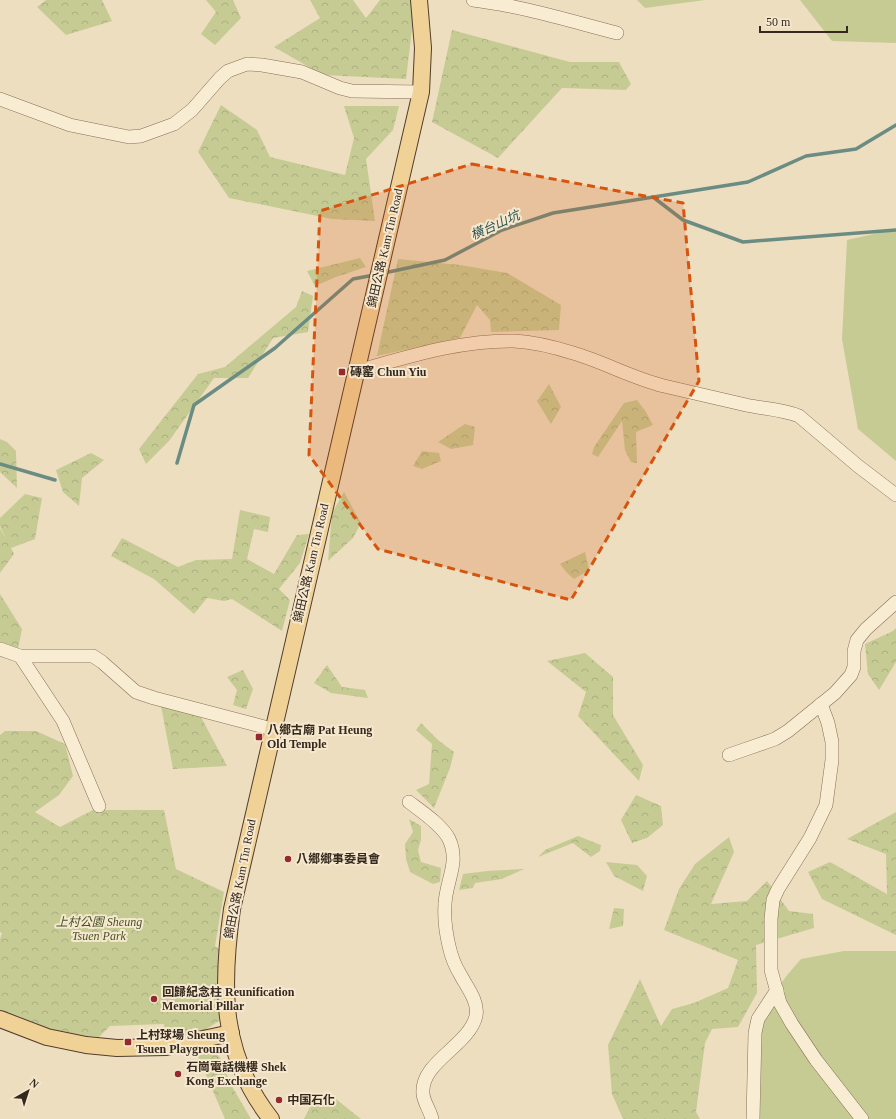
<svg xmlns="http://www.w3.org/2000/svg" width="896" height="1119" font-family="'Times New Roman','Noto Sans TC',serif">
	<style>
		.grass { fill: #c6cb94 }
		.forest { fill: url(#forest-crowns) }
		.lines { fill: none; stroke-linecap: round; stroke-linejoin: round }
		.stream { stroke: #6a8c83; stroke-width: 3.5 }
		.minor-casing { stroke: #866f58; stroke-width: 14 }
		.major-casing { stroke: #533d2d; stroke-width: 18 }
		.minor { stroke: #f8ecd3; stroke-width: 13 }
		.major { stroke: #f0d297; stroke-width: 16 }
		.marked { fill: #d6540e; fill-opacity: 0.2; stroke: #d6540e; stroke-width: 3; stroke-dasharray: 8 5; stroke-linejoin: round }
		.poi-dot { fill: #94292e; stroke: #f5e8cf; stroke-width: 1.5 }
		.labels { text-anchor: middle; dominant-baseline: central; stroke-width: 4; stroke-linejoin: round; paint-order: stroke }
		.street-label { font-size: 12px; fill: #35281c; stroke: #f5e8cf }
		.poi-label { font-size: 12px; font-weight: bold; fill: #35281c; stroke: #f5e8cf; text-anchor: start }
		.park-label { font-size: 12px; font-style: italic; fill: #475123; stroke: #f5e8cf }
		.water-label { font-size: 13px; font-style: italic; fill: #2c5551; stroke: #f5e8cf }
	</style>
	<defs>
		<pattern id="forest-crowns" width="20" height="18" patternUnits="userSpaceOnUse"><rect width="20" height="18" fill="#c6cb94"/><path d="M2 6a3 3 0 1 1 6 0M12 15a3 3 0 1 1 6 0" fill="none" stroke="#abae7f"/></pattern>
	</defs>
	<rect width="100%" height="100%" fill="#eddec0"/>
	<g class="grass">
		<path d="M637,0h68l-60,8z"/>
		<path d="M800,0h96v43l-64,-2z"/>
		<path d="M896,229v232l-38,-32 -16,-90 5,-99z"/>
		<path d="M844,951h52v168h-136l2,-110 26,-35 13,-15z"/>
	</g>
	<g class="forest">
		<path d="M46,0h56l10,21 -46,14 -29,-28z"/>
		<path d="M206,0h27l8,18 -26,27 -14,-11 15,-22z"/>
		<path d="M310,0h43l13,18 14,-18h34l1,5 -9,74 -83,-4 -49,-28 46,-29z"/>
		<path d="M452,30l118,32h49l12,22 -5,6 -64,-2 -64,70 -66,-36z"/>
		<path d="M221,105l36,25 13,27 75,18 9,-37 -10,-32h55l-6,24 -27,29 9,62 -43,-2 -103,-21 -31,-46z"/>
		<path d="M360,258l6,9 -30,10 -21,9 -8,-15z"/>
		<path d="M398,259l62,6 47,8 54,32 -2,25 -68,2 -1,-12 -13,-15 -17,33 -83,18z"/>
		<path d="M302,291l11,5 -5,36 -35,6 -25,40h-34l-45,63 -23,23 -7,-15 59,-75 27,-7 71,-60z"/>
		<path d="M549,384l12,23 -10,17 -14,-23z"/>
		<path d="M637,400l9,12 7,13 -17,7 1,31 -6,-1 -6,-12 -3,-29 -24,36 -6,-3 2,-7 30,-44z"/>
		<path d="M465,424l10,3 -2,18 -22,4 -13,-7z"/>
		<path d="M0,439l7,3 9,9 1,37 -17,-16z"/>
		<path d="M422,451l17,2 2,8 -19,8 -9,-3z"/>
		<path d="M91,453l13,7 -22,18 -3,28 -16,-14 -7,-22z"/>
		<path d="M344,492l17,31 -8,15 -25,23 4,-48z"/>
		<path d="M25,494l17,4 -7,41 -24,9 3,6 -14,19v-45l6,11 -6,-13v-8z"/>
		<path d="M240,510l30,7 -2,15 -14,-3 -7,30 27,15 23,-39 12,-1 -9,29 -21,26 11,11 -8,31 -50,-32 -8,2 -17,-3 -13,16 -40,-35 -43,-23 11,-18 56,29 18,-7 36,-1z"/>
		<path d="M585,552l4,18 -15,9 -7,-6 -7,-9z"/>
		<path d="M0,594l22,35 -4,20 -18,-6z"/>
		<path d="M896,628v34l-17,28 -11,-16 -3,-30 28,-13z"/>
		<path d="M585,653l28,24v38l30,50 -4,16 -61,-65 8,-24 -39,-31z"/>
		<path d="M327,665l15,22 23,3 3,8 -37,-5 -17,-10z"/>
		<path d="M243,670l10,19 -7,20 -13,-4 4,-15 -10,-13z"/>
		<path d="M161,706l40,11 26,49 -54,3z"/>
		<path d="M421,723l17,17 16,12 -4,16 -16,40 -18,-18 13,-6 3,-40 -16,-14z"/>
		<path d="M5,731h31l29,13 8,32 -14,19 -24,17 25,15 33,-17h71l12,59 48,23 -9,54 9,6 -5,69 -14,9 -40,9 -1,-15 -54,2 -11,11 -26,-2 -32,-8 -41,-16v-72l2,-6 -2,-1v-197z"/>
		<path d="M636,795l25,11 2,19 -16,13 -15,5 -11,-23z"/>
		<path d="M896,812v123l-74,-36 -14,-27 22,-10 57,32 -1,-40 -39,-15z"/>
		<path d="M409,819l12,7v14l-3,10 3,12 20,6 -1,14 -7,2 -23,-12 -4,-13 -1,-15 8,-12z"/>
		<path d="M578,836l23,9 -1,6 -9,6 -18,-14 -35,14 7,-7z"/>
		<path d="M729,837l5,15 -23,52 36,-3 20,-20 22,30 24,3 1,14 -58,17 1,48 -19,34 -26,2 -7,14 -9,69 4,7h-77l-11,-25 -4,-49 32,-66 21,47 11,-17 22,-6 34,-15 10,-28 -74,-30 15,-41 16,-25z"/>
		<path d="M606,862l31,3 10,11 -4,15 -29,-15z"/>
		<path d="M524,869l-22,10 -27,4 -2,5 -14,2 4,-16 24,-3z"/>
		<path d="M614,908l10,1 -1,17 -14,3z"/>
		<path d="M208,1051l7,1 6,7 9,24 21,36h-26l-28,-65z"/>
		<path d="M327,1092l34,27h-57l7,-14z"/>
	</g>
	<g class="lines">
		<g class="stream">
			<path d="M653,197l30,23 60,22 153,-12"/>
			<path d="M384,273l61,-13 57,-30 51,-17 195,-31 58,-26 50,-7 40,-24"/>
			<path d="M177,463l17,-58 81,-57 78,-69 21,-4"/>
			<path d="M0,464l55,16"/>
		</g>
		<g class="minor-casing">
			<g id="minor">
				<path d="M473,0c49,6 97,21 144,33"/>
				<path d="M0,99l70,26 59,12 12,-1 33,-12 18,-14 28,-32 8,-7 19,-7 15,1 40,7 38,16 12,3 69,1"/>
				<path d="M357,371c51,-14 103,-31 157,-30 19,1 40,6 59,12 31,9 59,25 91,33 27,6 55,13 82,19 18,4 36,4 53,11l59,50 38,29"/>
				<path d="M0,649l20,7h73l9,6 34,30 18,6 118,31"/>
				<path d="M20,656l43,65 36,85"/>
				<path d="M821,704l7,19 4,19v18l-6,45 -16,33 -32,51 -5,11 -2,19v51l9,33 12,21 24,36 46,59"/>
				<path d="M729,755l46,-16 13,-8 47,-38 16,-18 3,-8v-16l3,-11 9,-11 30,-27"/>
				<path d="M409,802c12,9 33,23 40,37 11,24 -3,41 -4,65 -1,13 1,29 4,42 2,9 6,20 11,28 6,12 19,27 16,42 -7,30 -56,46 -53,78 1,9 7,16 9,25"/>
				<path d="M753,1119l2,-86 3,-14 19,-29"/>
			</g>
		</g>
		<g class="major-casing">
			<g id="major">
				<path d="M0,1019l47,18 39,8 31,3 49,-1 65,-14"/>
				<path d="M271,1119c-51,-65 -50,-132 -39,-210 61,-273 126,-545 189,-817l2,-44 -4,-48"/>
			</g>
		</g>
		<use href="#minor" class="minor"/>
		<use href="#major" class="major"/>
	</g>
	<path class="marked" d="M472,164l211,39 16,178 -128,219 -193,-51 -69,-94 11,-244z"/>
	<g class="poi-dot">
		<rect x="338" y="368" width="8" height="8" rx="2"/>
		<rect x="255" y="733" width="8" height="8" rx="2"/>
		<circle cx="288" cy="859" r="4"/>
		<circle cx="154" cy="999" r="4"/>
		<rect x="124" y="1038" width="8" height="8" rx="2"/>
		<circle cx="178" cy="1074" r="4"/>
		<circle cx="279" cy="1100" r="4"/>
	</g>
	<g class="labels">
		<g class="street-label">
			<text transform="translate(385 248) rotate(-77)">錦田公路 Kam Tin Road</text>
			<text transform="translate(311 563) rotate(-77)">錦田公路 Kam Tin Road</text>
			<text transform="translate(240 879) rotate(-79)">錦田公路 Kam Tin Road</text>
		</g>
		<g class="poi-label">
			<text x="350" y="372">磚窰 Chun Yiu</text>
			<text x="267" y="730">八鄉古廟 Pat Heung<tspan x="267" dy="14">Old Temple</tspan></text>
			<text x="296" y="859">八鄉鄉事委員會</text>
			<text x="162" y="992">回歸紀念柱 Reunification<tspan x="162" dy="14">Memorial Pillar</tspan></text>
			<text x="136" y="1035">上村球場 Sheung<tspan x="136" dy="14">Tsuen Playground</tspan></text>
			<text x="186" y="1067">石崗電話機樓 Shek<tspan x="186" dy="14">Kong Exchange</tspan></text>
			<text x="287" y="1100">中国石化</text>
		</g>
		<g class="park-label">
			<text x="99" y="922">上村公園 Sheung<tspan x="99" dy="14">Tsuen Park</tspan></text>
		</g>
		<g class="water-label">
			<text transform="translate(495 225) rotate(-24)">橫台山坑</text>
		</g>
	</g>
	<g transform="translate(28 1091) rotate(39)" stroke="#f5e8cf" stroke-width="3" paint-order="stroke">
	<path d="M0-3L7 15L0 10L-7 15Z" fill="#35281c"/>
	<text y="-6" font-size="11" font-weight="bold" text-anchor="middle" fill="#35281c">N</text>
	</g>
	<path d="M760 26v6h87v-6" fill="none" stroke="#35281c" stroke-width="2"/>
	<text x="766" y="26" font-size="12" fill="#35281c" stroke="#f5e8cf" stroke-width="3" paint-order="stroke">50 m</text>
</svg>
